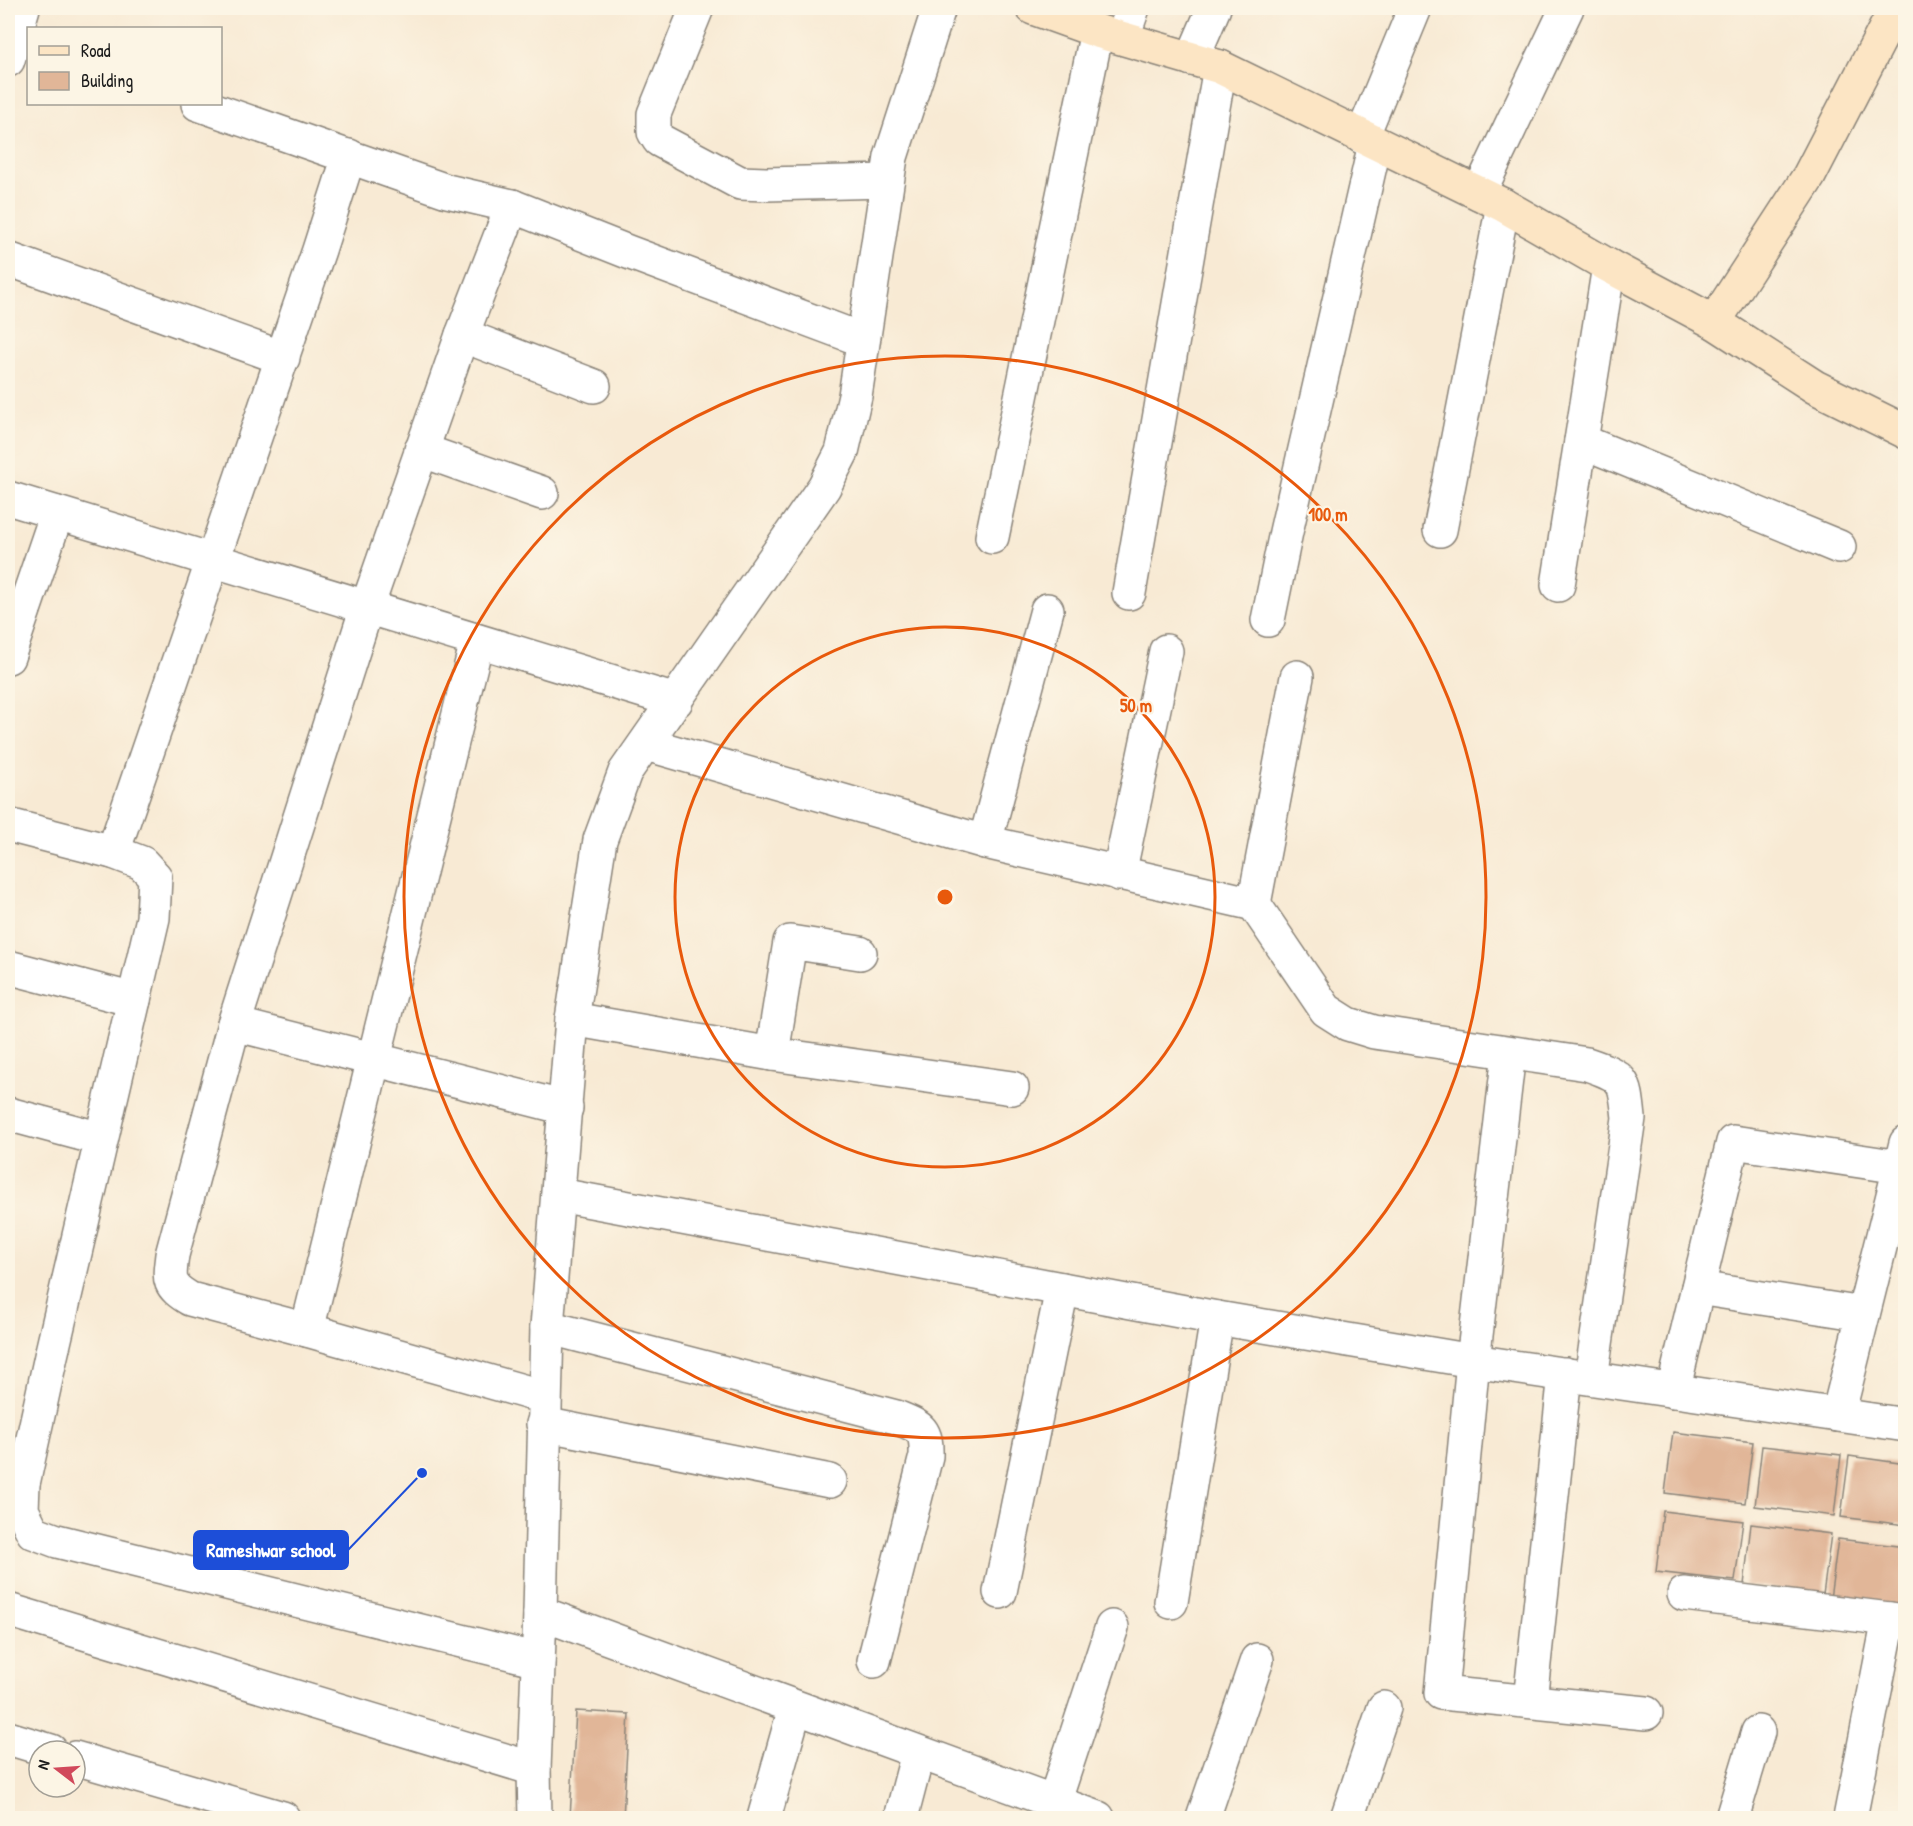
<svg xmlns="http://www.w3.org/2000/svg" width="1913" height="1826" font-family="'Patrick Hand',sans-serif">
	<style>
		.building { fill: #e1b698 }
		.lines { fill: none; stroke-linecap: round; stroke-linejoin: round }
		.street-casing { stroke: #8a8378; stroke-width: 36 }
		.secondary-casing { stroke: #8a8378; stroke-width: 36 }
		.street { stroke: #fff; stroke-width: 33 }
		.secondary { stroke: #fce5c4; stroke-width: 33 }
		.ring { fill: none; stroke: #e8590c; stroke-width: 3 }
		.centre { fill: #e8590c; stroke: #fcf5e5; stroke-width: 3 }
		.ring-label { font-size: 18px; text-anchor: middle; font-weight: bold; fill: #e8590c; stroke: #fcf5e5; stroke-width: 4.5; stroke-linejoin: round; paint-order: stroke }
		.leader { fill: none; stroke: #1d4ed8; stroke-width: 2 }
		.callout-dot { fill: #1d4ed8; stroke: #fcf5e5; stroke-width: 2 }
		.callout { fill: #1d4ed8; stroke: #1d4ed8; stroke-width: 2 }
		.callout-label { font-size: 20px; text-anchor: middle; font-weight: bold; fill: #fff }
	</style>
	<rect width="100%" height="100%" fill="#fcf5e5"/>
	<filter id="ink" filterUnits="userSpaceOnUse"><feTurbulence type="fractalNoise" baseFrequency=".0167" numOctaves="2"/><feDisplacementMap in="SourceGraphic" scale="12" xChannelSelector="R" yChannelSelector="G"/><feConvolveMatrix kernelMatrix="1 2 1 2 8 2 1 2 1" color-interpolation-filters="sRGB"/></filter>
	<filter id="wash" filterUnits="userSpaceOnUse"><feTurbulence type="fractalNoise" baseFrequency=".008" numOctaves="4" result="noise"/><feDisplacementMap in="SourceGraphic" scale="24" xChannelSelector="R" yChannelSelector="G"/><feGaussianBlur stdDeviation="1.35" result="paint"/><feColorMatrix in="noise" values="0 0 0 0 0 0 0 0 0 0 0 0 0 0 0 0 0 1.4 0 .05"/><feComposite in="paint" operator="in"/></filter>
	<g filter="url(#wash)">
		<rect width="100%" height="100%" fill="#f8ead4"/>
		<g id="blocks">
			<g class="building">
				<path d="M1673,1432l80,10 -8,61 -80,-10z"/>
				<path d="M1762,1446l79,9 -7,61 -79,-10z"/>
				<path d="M1849,1456l57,8v61l-65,-8z"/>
				<path d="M1663,1511l80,10 -8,60 -79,-9z"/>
				<path d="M1751,1524l80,10 -8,61 -79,-10z"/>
				<path d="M1838,1539l68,8v61l-76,-9z"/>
				<path d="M576,1711l53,3 -6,104h-53z"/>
			</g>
		</g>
	</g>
	<g filter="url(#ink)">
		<use href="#blocks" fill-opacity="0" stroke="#8a8378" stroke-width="1.5"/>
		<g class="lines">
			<g class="street-casing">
				<g id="street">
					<path d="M697,8l-43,106v18l5,8 81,43 26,1 121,-3"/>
					<path d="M1123,37l10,-29"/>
					<path d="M1192,59l22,-51"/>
					<path d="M8,60l15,-52"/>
					<path d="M198,104l249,87 65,15 116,46 235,88"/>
					<path d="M1362,137l53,-129"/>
					<path d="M1479,193l88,-185"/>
					<path d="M512,206l-50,129 -95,272 -133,417 -62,231c-3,25 -5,30 18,44l117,31 237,67"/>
					<path d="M8,259l275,99"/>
					<path d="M462,335l132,51"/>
					<path d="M1581,441l258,106"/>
					<path d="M421,450l121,43"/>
					<path d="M8,498l668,203"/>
					<path d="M1440,530l63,-325"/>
					<path d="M992,537l105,-506"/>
					<path d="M1558,585l51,-319"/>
					<path d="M1129,593l91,-526"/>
					<path d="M1268,620l18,-88 89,-388"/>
					<path d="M8,657l49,-144"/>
					<path d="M646,744l339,98 62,-232"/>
					<path d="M8,825l105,27 29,11 13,14 -2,41 -102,438 -28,128 -1,26 11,22 24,9 481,119"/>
					<path d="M985,842l269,62 43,-227"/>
					<path d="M113,852l206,-602 30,-94"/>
					<path d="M1119,874l47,-223"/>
					<path d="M1254,904l72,106 22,14 26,8 213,32c38,13 38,15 42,54l-38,260"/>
					<path d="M8,967l126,33"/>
					<path d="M572,1019l200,35 18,-112 70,11"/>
					<path d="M234,1024l332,84"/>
					<path d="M1509,1053l-36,308 -32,332 205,20"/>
					<path d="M772,1054l240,34"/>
					<path d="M8,1114l93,25"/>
					<path d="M559,1195l658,123 256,43 433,64"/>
					<path d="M1698,1288l165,26"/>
					<path d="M547,1327l349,90c24,10 31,11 30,39l-52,205"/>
					<path d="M307,1330l170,-689"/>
					<path d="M1673,1391l60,-249 167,25"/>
					<path d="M1838,1415l68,-272"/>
					<path d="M543,1424l287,57"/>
					<path d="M1000,1592l62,-303"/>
					<path d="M1684,1594l222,27"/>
					<path d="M1171,1602l46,-284"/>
					<path d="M8,1610l526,159"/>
					<path d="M540,1613l558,205"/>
					<path d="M1530,1701l35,-327"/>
					<path d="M8,1738l43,13"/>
					<path d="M75,1758l208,60"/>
					<path d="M535,1818l-1,-49 6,-156 7,-286 25,-308 28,-179 25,-68 199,-285 18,-35 13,-56 36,-239 48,-149"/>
					<path d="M764,1818l31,-110"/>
					<path d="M901,1818l17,-65"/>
					<path d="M1049,1818l63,-191"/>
					<path d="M1203,1818l54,-158"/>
					<path d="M1347,1818l37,-110"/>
					<path d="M1732,1818l26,-86"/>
					<path d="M1850,1818l39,-199"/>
				</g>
			</g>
			<g class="secondary-casing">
				<g id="secondary">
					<path d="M1033,8l64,23 123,36 283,138 106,61 105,56 101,65 91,45"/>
					<path d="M1714,322l95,-146 87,-168"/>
				</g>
			</g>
			<use href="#street" class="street"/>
			<use href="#secondary" class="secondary"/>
		</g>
	</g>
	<g class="ring">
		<circle cx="945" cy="897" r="270"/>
		<circle cx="945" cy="897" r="541"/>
	</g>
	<circle cx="945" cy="897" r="9" class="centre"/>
	<g class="ring-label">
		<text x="1328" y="521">100 m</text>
		<text x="1136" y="712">50 m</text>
	</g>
	<path class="leader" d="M422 1473L348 1550"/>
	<circle class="callout-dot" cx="422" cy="1473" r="6"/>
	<rect class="callout" x="194" y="1531" width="154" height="38" rx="6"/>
	<g class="callout-label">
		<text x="271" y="1557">Rameshwar school</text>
	</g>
	<rect width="1913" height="1826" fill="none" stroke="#fcf5e5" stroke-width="30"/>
	<rect x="27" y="27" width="195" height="78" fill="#fcf5e5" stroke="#a29e95" stroke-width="1.5"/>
	<rect x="39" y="46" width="30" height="9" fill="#fce5c4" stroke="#a29e95" stroke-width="1.5"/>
	<text x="81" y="57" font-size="18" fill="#1c1c1c">Road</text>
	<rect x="39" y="72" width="30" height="18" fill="#e1b698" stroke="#a29e95" stroke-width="1.5"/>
	<text x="81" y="87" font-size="18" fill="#1c1c1c">Building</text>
	<g transform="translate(57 1769) rotate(287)"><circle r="28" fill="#fcf5e5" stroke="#a29e95" stroke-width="1.5"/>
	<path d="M0-4.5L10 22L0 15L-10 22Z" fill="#d1495b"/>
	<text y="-9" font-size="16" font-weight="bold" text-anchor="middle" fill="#1c1c1c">N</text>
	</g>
</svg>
